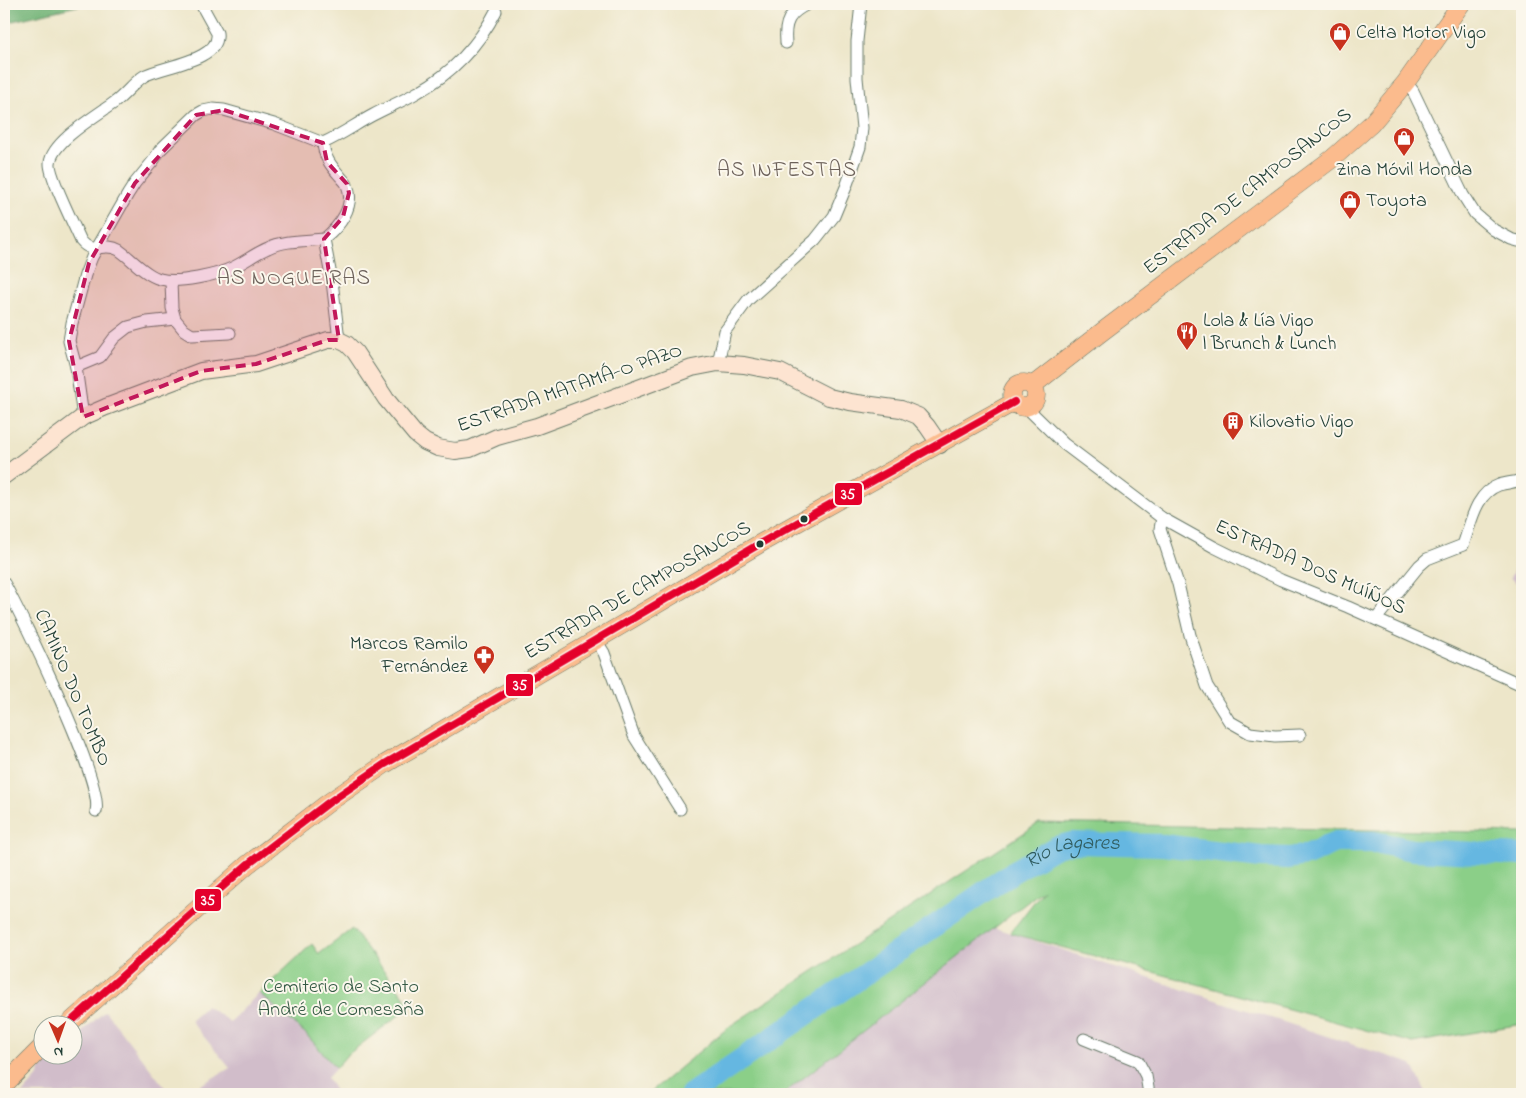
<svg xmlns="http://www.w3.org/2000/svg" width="1526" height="1098" font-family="'Indie Flower',sans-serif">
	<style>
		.industrial { fill: #d1bdca }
		.green { fill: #8bcf88; stroke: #55865e }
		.forest { fill: #70b274; stroke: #487854 }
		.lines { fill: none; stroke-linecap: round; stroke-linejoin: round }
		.river { stroke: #65b7e1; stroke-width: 22 }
		.street-casing { stroke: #677868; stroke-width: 13 }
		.secondary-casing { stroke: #677868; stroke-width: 18 }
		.primary-casing { stroke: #677868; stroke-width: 19 }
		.street { stroke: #fff; stroke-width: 11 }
		.secondary { stroke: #fde4d1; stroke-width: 16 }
		.primary { stroke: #fbbb8d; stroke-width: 18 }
		.bus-1-casing { stroke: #fbf7ec; stroke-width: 11 }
		.bus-1 { stroke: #e4002b; stroke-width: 8 }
		.marked { fill: #c2185b; fill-opacity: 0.2; stroke: #c2185b; stroke-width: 4; stroke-dasharray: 10 6; stroke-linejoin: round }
		.bus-dot { fill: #1f3d34; stroke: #fbf7ec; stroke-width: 2 }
		.labels { text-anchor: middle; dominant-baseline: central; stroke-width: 4; stroke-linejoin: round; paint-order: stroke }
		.poi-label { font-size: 20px; fill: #1f3d34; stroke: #fbf7ec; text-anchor: start }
		.street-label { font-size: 20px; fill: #1f3d34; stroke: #fbf7ec }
		.park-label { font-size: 20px; fill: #355a45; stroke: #fbf7ec }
		.neighbourhood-label { font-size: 21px; letter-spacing: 1px; fill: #6d625b; stroke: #fbf7ec }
		.water-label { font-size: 21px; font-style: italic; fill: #305c5f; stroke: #fbf7ec }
		.line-badge { stroke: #fbf7ec; stroke-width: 2 }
		.badge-label { font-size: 14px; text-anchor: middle; font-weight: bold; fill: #fff }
	</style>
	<rect width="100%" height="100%" fill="#fbf7ec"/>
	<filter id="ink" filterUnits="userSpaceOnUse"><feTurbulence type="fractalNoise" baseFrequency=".02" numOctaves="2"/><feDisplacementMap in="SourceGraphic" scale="10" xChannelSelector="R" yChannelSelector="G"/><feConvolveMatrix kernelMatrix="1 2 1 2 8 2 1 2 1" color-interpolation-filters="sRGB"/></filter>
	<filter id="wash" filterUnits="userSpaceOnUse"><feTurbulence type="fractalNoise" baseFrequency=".0096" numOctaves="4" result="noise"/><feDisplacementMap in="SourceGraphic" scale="20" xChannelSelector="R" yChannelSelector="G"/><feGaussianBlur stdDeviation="1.12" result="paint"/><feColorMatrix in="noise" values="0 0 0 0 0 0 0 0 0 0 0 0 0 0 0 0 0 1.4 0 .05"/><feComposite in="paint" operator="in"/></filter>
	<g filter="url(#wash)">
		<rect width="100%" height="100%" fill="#ede6c9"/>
		<g class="industrial">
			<path d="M1522,551v36l-12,-9z"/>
			<path d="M995,928l417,136 15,30h-661l132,-111z"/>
			<path d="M259,993l46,40 31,35 -9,10 10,16h-152l45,-26 -40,-48 16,-14 24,16z"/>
			<path d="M105,1011l65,83h-148l18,-20 -1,-3 17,-15h16l1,-16z"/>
		</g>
		<g class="green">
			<path d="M1039,823l483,10v191l-109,19 -403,-110 34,-44 -261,205h-135l82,-68z"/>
			<path d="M352,929l58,75 -3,5 -61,47 -10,12 -31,-35 -46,-40 53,-49 7,10z"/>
		</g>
		<path class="forest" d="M4,4h82l-82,19z"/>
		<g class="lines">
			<path class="river" id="s1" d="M691,1094l322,-222 43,-25 16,-4 91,2 98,12 28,1 18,-3 29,-13h38l39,8 109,5"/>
		</g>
	</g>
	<g filter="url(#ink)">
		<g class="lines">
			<g class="street-casing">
				<g id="street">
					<path d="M201,4l16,29c4,28 -56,33 -73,43 -11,7 -18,18 -29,26 -16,12 -63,39 -65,61 -1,13 25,64 31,78 12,15 23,0 38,9 13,9 26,25 41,29 18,5 58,-4 74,-12 12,-6 22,-14 34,-19 16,-8 38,-7 56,-9"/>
					<path d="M786,43c-2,-21 3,-30 22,-39"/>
					<path d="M1406,82l7,9 50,104 12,19 19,16 17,9 7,2 4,-1"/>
					<path d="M323,143c18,-8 33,-19 50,-28 15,-8 30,-14 45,-23 33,-18 61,-47 78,-81"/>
					<path d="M323,143c1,14 8,23 17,33 2,3 6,6 7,9 9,21 -8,42 -23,54l8,42 7,59"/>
					<path d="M171,281l1,27 3,11 9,11 8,5 38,-2"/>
					<path d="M718,363l7,-32 23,-31 67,-60 19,-24 12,-29 14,-40 2,-19 -5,-50v-37l4,-37"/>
					<path d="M76,367l24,-10 14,-19 14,-11 19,-5 28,-3"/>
					<path d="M1026,407l38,37 98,74 52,29 67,33 67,27 174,78"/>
					<path d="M83,417l-7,-50 -7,-26 3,-18 13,-48 7,-18 36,-63 7,-11 18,-22 7,-11 36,-35 7,-4 10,-2 11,1 50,14 49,19"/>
					<path d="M1162,518l-2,11 18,55 12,51 17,51 22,35 21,12 25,3 25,-1"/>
					<path d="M4,583c18,33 100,199 92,228"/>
					<path d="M1376,619l43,-53 8,-7 36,-14c8,-20 11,-51 36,-60 7,-2 16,-3 23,-5"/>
					<path d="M596,640l8,13 30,83 46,73"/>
					<path d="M1084,1039l54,22 8,15 3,18"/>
				</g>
			</g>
			<g class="secondary-casing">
				<path id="secondary" d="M4,476l79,-59 23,-10 95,-36 55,-7 72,-24h11l8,4 8,8 31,47 29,35 10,8 13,6 17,3 15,-2 27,-12 40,-11 155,-58 26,-5 26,2 36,7 49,25 21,5 51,7 17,7 9,10 13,19"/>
			</g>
			<g class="primary-casing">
				<g id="primary">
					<circle cx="1024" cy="395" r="12"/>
					<path d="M1032,386l71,-55 230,-173 38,-34 35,-42 55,-78"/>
					<path d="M66,1026l181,-161 81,-62 57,-39 376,-221 253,-141"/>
					<path d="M4,1085l38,-38"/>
				</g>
			</g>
			<use href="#street" class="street"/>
			<use href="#secondary" class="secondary"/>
			<use href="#primary" class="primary"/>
			<g class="bus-1-casing">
				<path id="bus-1" d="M66,1026l181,-161 81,-62 57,-39 376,-221 253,-141"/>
			</g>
			<use href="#bus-1" class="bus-1"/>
		</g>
	</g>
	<path class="marked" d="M224,110l99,33 4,19 20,22 2,9 -6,24 -19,22 15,101h-11l-72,24 -55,7 -118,46 -14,-76 20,-78 46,-80 61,-68z"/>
	<defs>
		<g id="shop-pin" transform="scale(1.125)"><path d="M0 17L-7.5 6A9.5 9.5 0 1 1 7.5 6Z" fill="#c8321e" stroke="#fbf7ec"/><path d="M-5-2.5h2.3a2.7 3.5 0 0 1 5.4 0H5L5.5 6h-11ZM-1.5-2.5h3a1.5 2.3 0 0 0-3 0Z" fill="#fff"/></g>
		<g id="restaurant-pin" transform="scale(1.125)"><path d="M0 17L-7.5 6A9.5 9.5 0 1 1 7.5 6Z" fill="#c8321e" stroke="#fbf7ec"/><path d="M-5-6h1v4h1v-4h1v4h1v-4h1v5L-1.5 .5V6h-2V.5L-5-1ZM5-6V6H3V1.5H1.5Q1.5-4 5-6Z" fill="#fff"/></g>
		<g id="building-pin" transform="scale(1.125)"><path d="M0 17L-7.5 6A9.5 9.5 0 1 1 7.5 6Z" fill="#c8321e" stroke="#fbf7ec"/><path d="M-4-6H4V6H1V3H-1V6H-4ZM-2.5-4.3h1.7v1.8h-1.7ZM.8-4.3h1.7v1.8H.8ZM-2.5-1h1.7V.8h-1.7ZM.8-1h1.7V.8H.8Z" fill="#fff"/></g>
		<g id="pharmacy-pin" transform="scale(1.125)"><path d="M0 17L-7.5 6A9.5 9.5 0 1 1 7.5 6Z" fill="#c8321e" stroke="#fbf7ec"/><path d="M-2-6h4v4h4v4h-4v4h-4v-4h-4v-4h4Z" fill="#fff"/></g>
	</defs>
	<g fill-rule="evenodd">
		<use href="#shop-pin" x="1340" y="33"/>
		<use href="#shop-pin" x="1404" y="138"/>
		<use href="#shop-pin" x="1350" y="201"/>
		<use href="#restaurant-pin" x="1187" y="332"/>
		<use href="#building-pin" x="1233" y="422"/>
		<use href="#pharmacy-pin" x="484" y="656"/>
	</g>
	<g class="bus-dot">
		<circle cx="804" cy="519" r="4.5"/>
		<circle cx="760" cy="544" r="4.5"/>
	</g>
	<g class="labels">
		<g class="poi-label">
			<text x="1356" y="33">Celta Motor Vigo</text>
			<text x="1404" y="170" text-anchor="middle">Zina Móvil Honda</text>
			<text x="1366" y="201">Toyota</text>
			<text x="1203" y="321">Lola &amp; Lía Vigo<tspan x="1203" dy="23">| Brunch &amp; Lunch</tspan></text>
			<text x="1249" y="422">Kilovatio Vigo</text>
			<text x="468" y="644" text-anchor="end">Marcos Ramilo<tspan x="468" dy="23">Fernández</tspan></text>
		</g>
		<g class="street-label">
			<text transform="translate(1248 192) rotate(-38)">ESTRADA DE CAMPOSANCOS</text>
			<text transform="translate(570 389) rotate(-19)">ESTRADA MATAMÁ-O PAZO</text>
			<text transform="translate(1310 568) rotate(24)">ESTRADA DOS MUÍÑOS</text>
			<text transform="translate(638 591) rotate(-30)">ESTRADA DE CAMPOSANCOS</text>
			<text transform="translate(72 688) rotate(67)">CAMIÑO DO TOMBO</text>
		</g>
		<g class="park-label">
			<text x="341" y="987">Cemiterio de Santo<tspan x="341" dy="23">André de Comesaña</tspan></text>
		</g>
		<g class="neighbourhood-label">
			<text x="787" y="171">AS INFESTAS</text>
			<text x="294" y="279">AS NOGUEIRAS</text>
		</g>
		<g class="water-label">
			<text stroke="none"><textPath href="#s1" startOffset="456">Río Lagares</textPath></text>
		</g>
	</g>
	<g class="line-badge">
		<rect x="834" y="482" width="29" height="24" rx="5" fill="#e4002b"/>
		<rect x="505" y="673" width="29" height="24" rx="5" fill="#e4002b"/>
		<rect x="194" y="888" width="28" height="24" rx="5" fill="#e4002b"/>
	</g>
	<g class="badge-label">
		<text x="848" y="499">35</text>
		<text x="520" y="690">35</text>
		<text x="208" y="905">35</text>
	</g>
	<rect width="1526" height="1098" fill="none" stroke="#fbf7ec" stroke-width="20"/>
	<g transform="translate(58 1040) rotate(178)"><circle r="24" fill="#fbf7ec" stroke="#a3ada2"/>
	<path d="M0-4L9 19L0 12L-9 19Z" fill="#c8321e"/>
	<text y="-8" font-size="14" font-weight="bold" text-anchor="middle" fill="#1f3d34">N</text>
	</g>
</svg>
